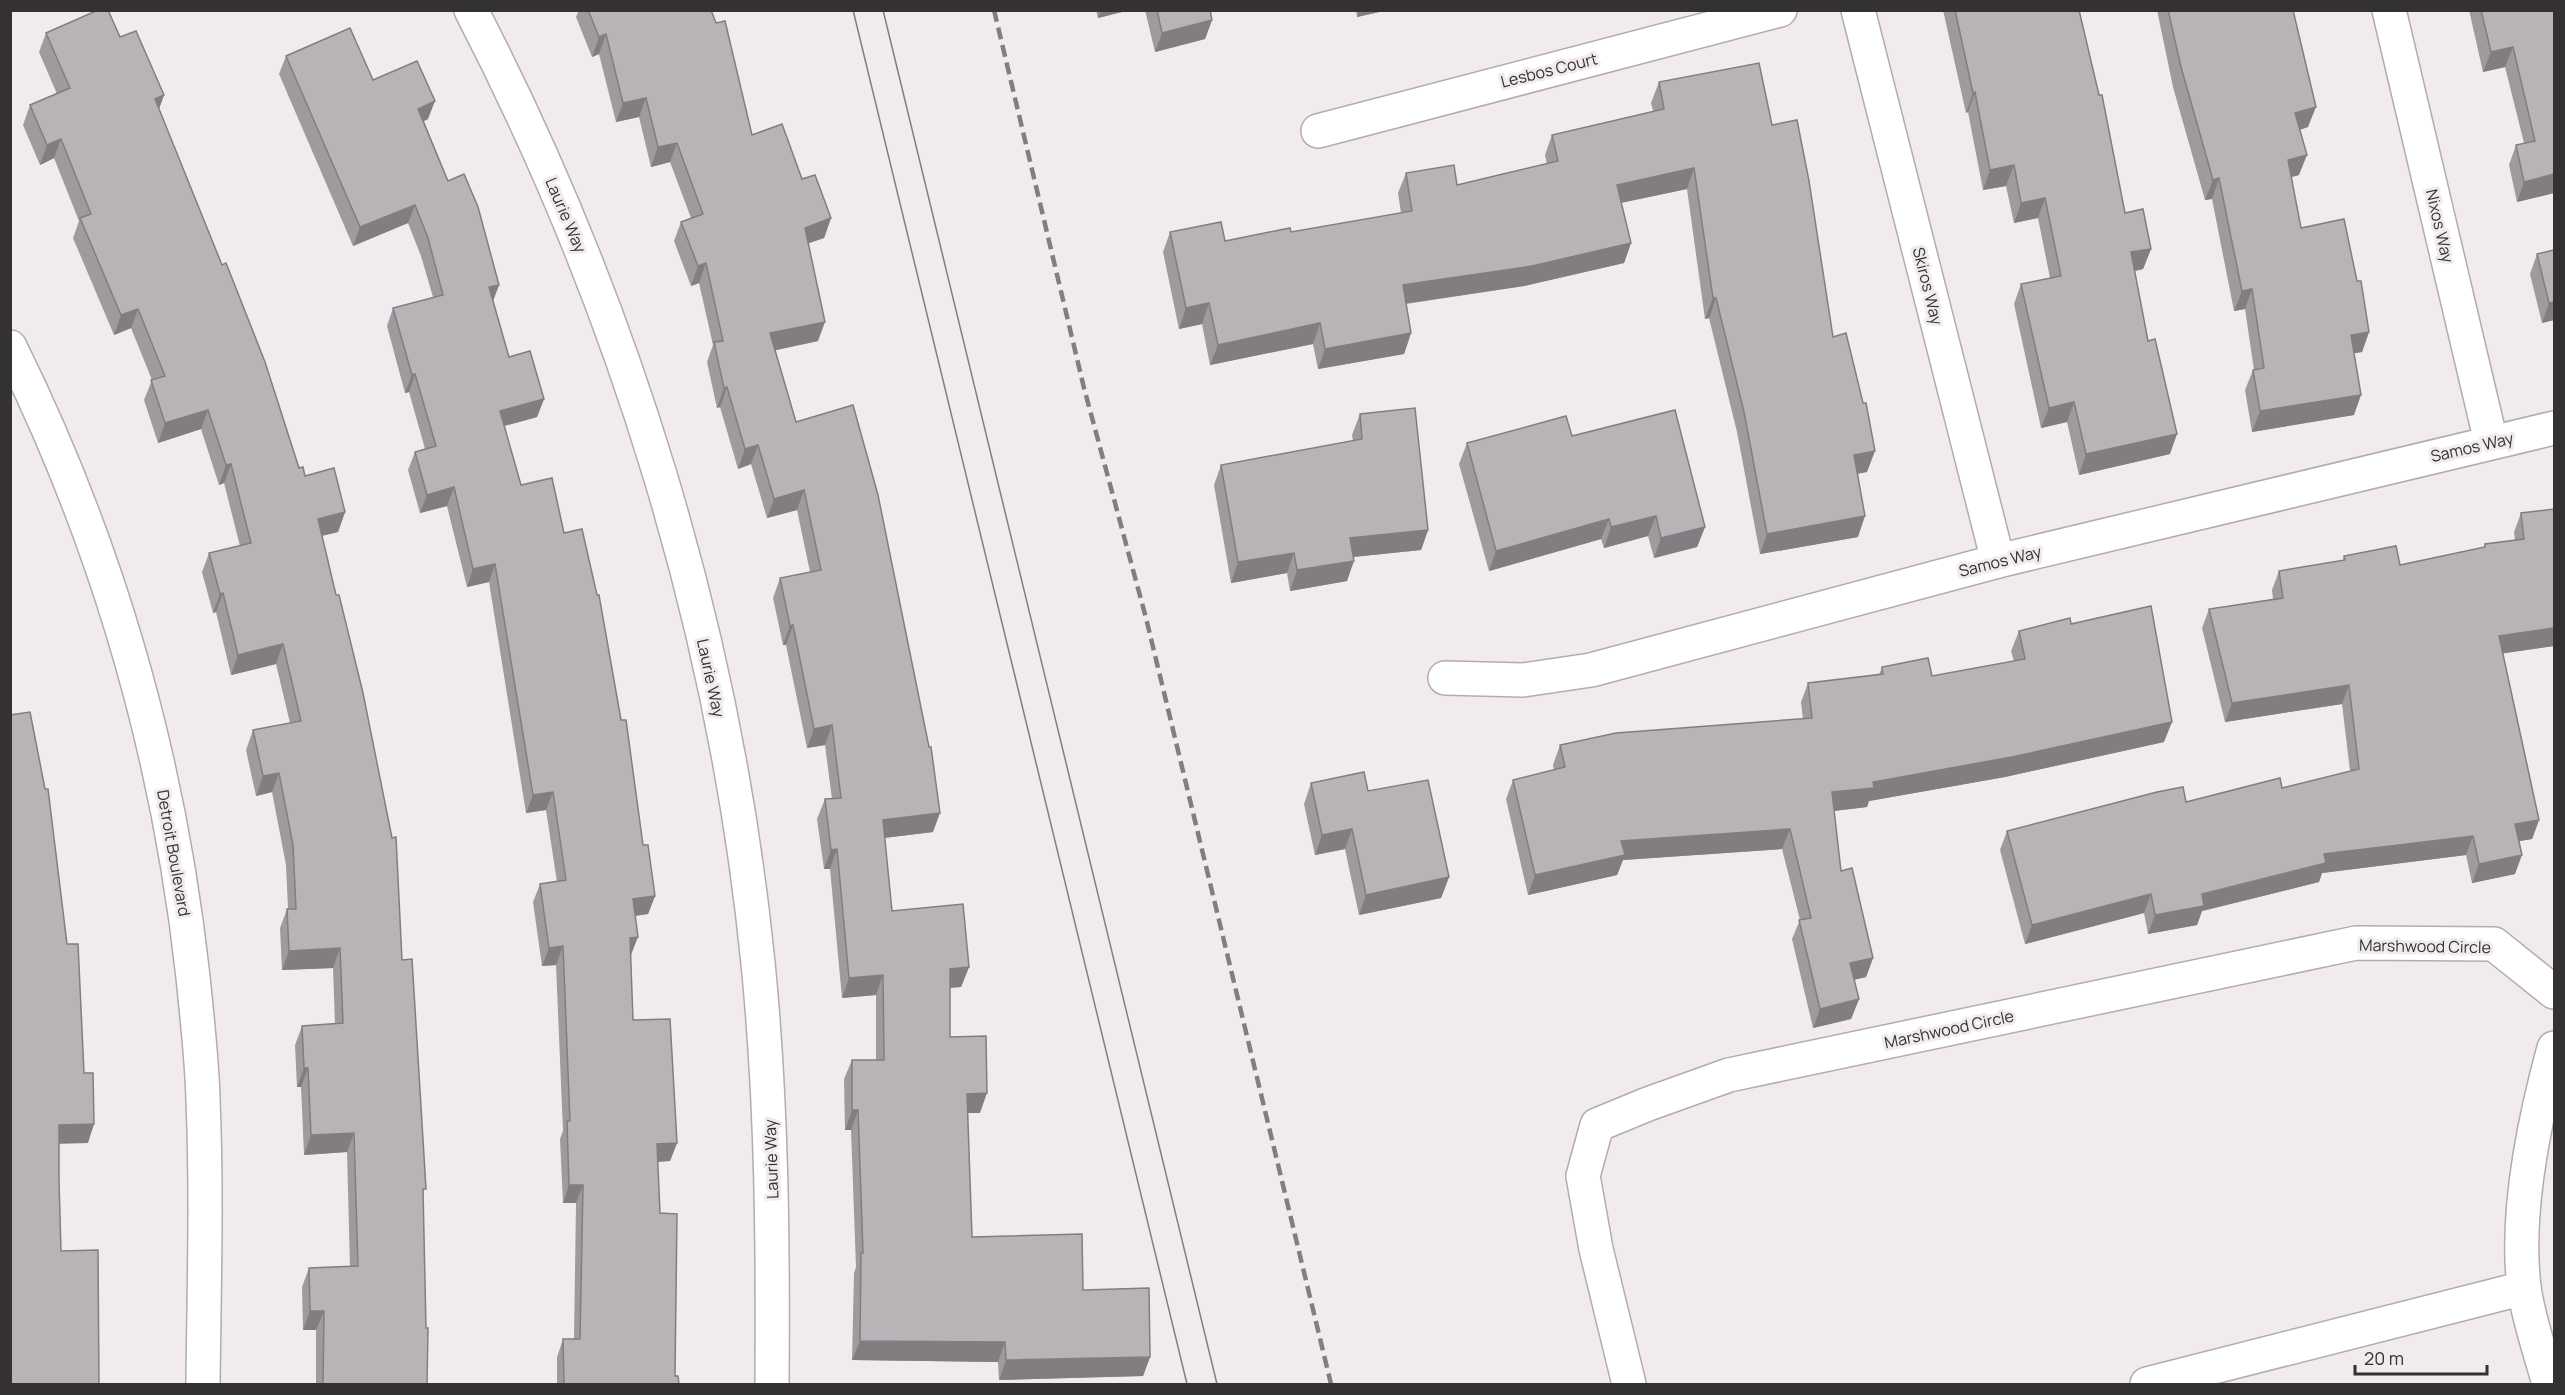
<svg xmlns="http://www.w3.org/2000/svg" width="2565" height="1395" font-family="Manrope,sans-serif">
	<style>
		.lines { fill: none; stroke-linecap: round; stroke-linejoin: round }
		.street-casing { stroke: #b2acb1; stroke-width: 36 }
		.street { stroke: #fff; stroke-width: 33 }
		.tram { stroke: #827d81; stroke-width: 1.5 }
		.rail { stroke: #827d81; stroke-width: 4.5; stroke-dasharray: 12 6; stroke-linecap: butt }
		.wall { fill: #9f9a9e }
		.shaded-wall { fill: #827d81 }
		.building { fill: #b9b3b8; stroke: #827d81; stroke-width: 1.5 }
		.labels { text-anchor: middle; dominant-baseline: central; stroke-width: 6; stroke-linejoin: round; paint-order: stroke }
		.street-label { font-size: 16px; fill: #343133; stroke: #f1ebf0 }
	</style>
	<rect width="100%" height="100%" fill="#f1ebf0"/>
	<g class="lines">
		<g class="street-casing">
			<g id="street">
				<path d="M471,10c153,295 254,623 287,953 14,141 15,281 14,421"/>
				<path d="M1858,10l140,551"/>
				<path d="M2389,10l102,432"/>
				<path d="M1318,131l462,-121"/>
				<path d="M10,347c98,198 159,411 183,630 4,41 9,82 10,123 4,95 1,190 0,284"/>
				<path d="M1445,678l78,2 68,-10 407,-109 556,-133"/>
				<path d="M1629,1384l-33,-135 -13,-73 14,-51 51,-21 81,-29 627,-132 138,1 60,48"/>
				<path d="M2147,1384l377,-96"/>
				<path d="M2549,1384c-8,-30 -21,-66 -25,-97 -9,-76 10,-166 30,-239"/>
			</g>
		</g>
		<use href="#street" class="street"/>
		<g class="tram">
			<path d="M853,10l334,1374"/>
			<path d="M883,10l334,1374"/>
		</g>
		<path class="rail" d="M994,10l90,378 62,230 185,766"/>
	</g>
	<g class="wall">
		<path d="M579,10h132l41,125 50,44 29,39 -7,20 -16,5 10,98 -43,9 21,72 137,410 -49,6 8,73 77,56 -8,20 -11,1v49l30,76h-13l5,124 111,53 67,67 -7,19 -144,4 -1,-18 -146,-2 2,-87 2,-6 -5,-137h-6l-1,-51 8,-19h24v-65l-34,3 -12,-129h-6l-7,-50 8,-20h7l-7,-54 -18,3 -21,-103h-3l-10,-47 7,-20 30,-6 -13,-62 -30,8 -16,-54 -13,5 -18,-62 -3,1 -10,-46 6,-17 -14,-62 -8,3 -17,-45 7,-19 10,-4 -21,-56 -19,5 -12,-50 -23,5 -17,-68 -7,3 -16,-40z"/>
		<path d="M1096,10h34l-32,8z"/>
		<path d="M1145,10h65l2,10 -7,19 -50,13z"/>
		<path d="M1356,10h32l-31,7z"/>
		<path d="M1943,10h136l46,203 26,36 -8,20 -8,2 35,183 -91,21 -12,-53 -26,6 -27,-124 7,-20 29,-6 -12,-60 -24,5 -8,-37 -23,4 -15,-78 -2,1z"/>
		<path d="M2157,10h136l15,117 -8,3 -1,45 -8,2 10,51 56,53 12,51 -7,20 -8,1v62l-102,17 -7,-42 8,-20h1l-9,-61 -11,2 -22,-112 -7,1 -32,-113z"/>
		<path d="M2469,10h85v183l-37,9 -8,-37 7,-20 8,-2 -19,-76 -22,5z"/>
		<path d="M46,33l74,4 44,58 -5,14 140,359 6,8 40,36 -7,20 -16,4 80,424 21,237 4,187h-111v-54h-13l-1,-43 7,-19 41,-1 -3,-115 -43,3 -3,-68h-4l-2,-42 7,-19 33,-2 -2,-56 -51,2 -2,-42 7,-19h1l-2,-44 -14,-73 -16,4 -10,-46 7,-20 37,-7 -14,-59 -45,11 -15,-63 -3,1 -11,-41 7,-19 31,-7 -16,-63 -5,2 -18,-56 -43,14 -14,-43 8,-20 -21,-52 -17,7 -41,-97 6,-17 -25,-63 -14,7 -17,-40 7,-20 27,-11 -18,-42z"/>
		<path d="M286,56l87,24 55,39 -4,2 24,60 51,104 -6,16 16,56 35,42 -7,18 -33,9 17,59 43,48 79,312 12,51 -7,18 -13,2 -5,39 3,65 44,123 -7,18 -13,1 3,51 15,163 4,8h-122v-27l6,-18h11l2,-136h-13l-3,-64 3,-8 -7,-166 -14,1 -9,-64 7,-18 17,-2 -11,-72 -20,3 -37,-231 -22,5 -20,-81 -27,7 -12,-43 7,-18 10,-3 -16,-57 -4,1 -18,-67 6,-18 40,-11 -12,-41 -13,-33 -55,23 -74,-172z"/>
		<path d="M1659,82l113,43 61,212 34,135 -10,2 1,63 -98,17 -23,-122 -28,-114 -4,1 -18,-130 -66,14 10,40 -7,20 -100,23 -118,18 5,29 -7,21 -86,15 -5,-25 -103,21 -8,-41 -23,5 -16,-77 7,-20 55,9 66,-9 110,-19 -3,-20 8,-20 51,12 90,-21 -2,-9 7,-20 101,-24 -2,-8z"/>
		<path d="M2554,250v70l-12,3 -12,-49 7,-20z"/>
		<path d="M1360,414l68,116 -7,20 -68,7 -6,24 -57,10 -3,-18 -56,10 -17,-98 7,-20 132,-24 -1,-6z"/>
		<path d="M1572,436l133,91 -8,20 -43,11 -6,-22 -44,12 -3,-9 -112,32 -30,-107 8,-21z"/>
		<path d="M2554,509v137l-51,7 36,167 -7,19 -13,2 -4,33 -43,9 -6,-28 -144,18 -3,9 -117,29 -5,14 -49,9 -4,-21 -119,31 -25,-94 7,-19 179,-29 96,-14 68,-17 -8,-67 -117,18 -23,-94 7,-19 64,-10 -1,-9 7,-19 64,-11 1,-4 56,9 84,-18 1,-3 30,-4 -1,-8 7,-19z"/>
		<path d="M2071,624l93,118 -159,35 -136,24 -2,6 -33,4 7,60 32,87 -7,19 -12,3 5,19 -8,20 -38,9 -21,-89 8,-19 -18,-71 -159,11 -6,15 -89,20 -22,-96 7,-19 41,-10 -1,-5 7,-20 243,-26 -2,-17 7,-19 71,-8 3,-8 50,9 82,-15 -3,-10 8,-20z"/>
		<path d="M1311,783l57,8 81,86 -8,21 -82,17 -14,-66 -30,6 -11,-51z"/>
	</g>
	<g class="shaded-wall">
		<path d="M1101,10h29l-32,8z"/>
		<path d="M1360,10h28l-31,7z"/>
		<path d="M1212,20l-7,19 -50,13 7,-19z"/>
		<path d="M606,34l-7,20 -7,3 7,-20z"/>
		<path d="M2513,47l-8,20 -22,5 8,-20z"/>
		<path d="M1975,92l-7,20 -2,1 7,-20z"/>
		<path d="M164,95l-7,19 -2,-15z"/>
		<path d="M646,98l-7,19 -23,5 7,-19z"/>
		<path d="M435,101l-7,18 -16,8 6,-18z"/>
		<path d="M2316,107l-8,20 -20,6 7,-20z"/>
		<path d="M61,139l-7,19 -14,7 7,-20z"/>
		<path d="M677,143l-7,19 -19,5 7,-20z"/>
		<path d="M2307,155l-8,20 -19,5 8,-20z"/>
		<path d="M2014,165l-8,21 -23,4 7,-20z"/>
		<path d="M1694,168l-7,21 -77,16 7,-20z"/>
		<path d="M2554,174v19l-37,9 7,-20z"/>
		<path d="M2219,178l-7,21 -7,1 8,-20z"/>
		<path d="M2045,198l-7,20 -24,5 7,-20z"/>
		<path d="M415,205l-7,18 -55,23 7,-19z"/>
		<path d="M831,218l-7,20 -26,9 7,-19z"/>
		<path d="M1631,243l-7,20 -100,23 -129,19 8,-20z"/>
		<path d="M2151,249l-8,20 -19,4 7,-21z"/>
		<path d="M706,263l-7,20 -8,3 7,-20z"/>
		<path d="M499,285l-7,18 -3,-16z"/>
		<path d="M2252,289l-7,20 -11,2 8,-20z"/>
		<path d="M1713,298h3l-7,20 -4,1z"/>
		<path d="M2554,302v18l-12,3 7,-20z"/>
		<path d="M1209,303l-7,21 -23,5 7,-21z"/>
		<path d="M138,309l-7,19 -17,7 7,-20z"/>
		<path d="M825,322l-7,19 -55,12 7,-20z"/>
		<path d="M1320,323l-7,21 -103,21 8,-20z"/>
		<path d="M2369,332l-7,20 -18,3 7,-20z"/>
		<path d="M1411,333l-7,21 -86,15 7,-20z"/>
		<path d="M415,374l-6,18 -4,1 7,-18z"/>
		<path d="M727,387l-7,20 -3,1 7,-20z"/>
		<path d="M2361,395l-7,20 -102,17 8,-21z"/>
		<path d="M544,399l-7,18 -44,12 7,-18z"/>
		<path d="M2074,402l-7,20 -26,6 8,-20z"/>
		<path d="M208,410l-7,19 -43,14 7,-20z"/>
		<path d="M2177,434l-7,20 -91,21 7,-21z"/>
		<path d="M758,445l-7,19 -13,5 7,-20z"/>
		<path d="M1875,451l-8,21 -20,3 7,-20z"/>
		<path d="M231,464l-7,19 -5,2 7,-20z"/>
		<path d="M454,487l-7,19 -27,7 7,-18z"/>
		<path d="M804,490l-7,20 -30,8 7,-19z"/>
		<path d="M345,512l-7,20 -27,6 7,-19z"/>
		<path d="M1656,516l-8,20 -44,12 7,-21z"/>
		<path d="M1865,516l-7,21 -98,17 7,-20z"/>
		<path d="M1609,519l-8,20 -112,32 7,-20z"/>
		<path d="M1705,527l-8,20 -43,11 7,-20z"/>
		<path d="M1428,530l-7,20 -78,8 7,-20z"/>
		<path d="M1294,553l-7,20 -56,10 7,-21z"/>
		<path d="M1354,561l-7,20 -57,10 7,-21z"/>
		<path d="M495,564l-6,18 -22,5 6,-18z"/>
		<path d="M223,593l-7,19 -3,1 7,-19z"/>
		<path d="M793,625l-7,20h-3l7,-19z"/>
		<path d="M2554,628v18l-62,9 7,-19z"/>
		<path d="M283,644l-7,20 -45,11 7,-20z"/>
		<path d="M2349,685l-7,19 -117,18 7,-19z"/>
		<path d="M2172,722l-8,20 -159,35 -136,24 -2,6 -42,5 7,-20 41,-10z"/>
		<path d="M832,725l-7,20 -18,3 7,-19z"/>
		<path d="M279,773l-7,19 -16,4 7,-20z"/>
		<path d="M553,792l-7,18 -20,3 7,-18z"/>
		<path d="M940,813l-7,19 -58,7 8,-19z"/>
		<path d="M2539,820l-7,19 -24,4 7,-19z"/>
		<path d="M1352,829l-7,20 -30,6 7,-20z"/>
		<path d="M1790,829l-8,20 -159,11 -6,15 -89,20 7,-20 86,-34z"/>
		<path d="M2473,836l-7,19 -144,18 -3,9 -117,29 -5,14 -49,9 7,-19 47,-21 122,-40z"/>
		<path d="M837,849l-7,20h-6l7,-19z"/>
		<path d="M2522,855l-7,19 -43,9 7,-19z"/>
		<path d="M1449,877l-8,21 -82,17 7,-20z"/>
		<path d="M2151,894l-7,19 -119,31 7,-19z"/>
		<path d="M655,896l-7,18 -22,3 7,-18z"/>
		<path d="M638,937l-7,18 -8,1 7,-18z"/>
		<path d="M563,946l-7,19 -14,1 7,-18z"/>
		<path d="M340,948l-7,20 -51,2 7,-19z"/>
		<path d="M1873,958l-7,19 -23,5 7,-19z"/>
		<path d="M969,967l-8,20 -18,1 7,-19z"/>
		<path d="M883,975l-7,20 -34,3 7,-20z"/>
		<path d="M1859,999l-8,20 -38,9 7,-19z"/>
		<path d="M304,1068h4l-7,19h-4z"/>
		<path d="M987,1093l-7,20h-21l8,-19z"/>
		<path d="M852,1110h6l-7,20h-6z"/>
		<path d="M94,1124l-6,19 -35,1 6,-19z"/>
		<path d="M354,1133l-7,19 -43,3 7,-20z"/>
		<path d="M677,1143l-7,18 -20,1 7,-18z"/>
		<path d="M569,1185h14l-7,18h-13z"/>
		<path d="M310,1311h14l-8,19h-13z"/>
		<path d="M860,1341l145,1 -7,20 -146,-2z"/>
		<path d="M1150,1357l-7,19 -144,4 7,-20z"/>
	</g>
	<g class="building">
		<path d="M98,10h10l12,27 16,-6 28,64 -9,4 67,166 4,-2 39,99 34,106 4,-1 2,9 29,-8 11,44 -27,7 18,76h3l24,98 29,145 4,-1 6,123 10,-1 14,230h-3l3,139h2l-1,56h-104l1,-73h-14l-1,-43 49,-2 -4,-133 -43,2 -3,-67h-4l-2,-42 41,-3 -3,-75 -51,3 -2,-42h9l-3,-64 -14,-72 -16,3 -10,-46 48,-9 -18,-77 -45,11 -15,-62 -3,1 -11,-41 42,-10 -20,-79 -5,1 -18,-55 -43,13 -14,-43 14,-4 -27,-67 -17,6 -41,-97 11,-4 -30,-75 -14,6 -17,-40 40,-17 -24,-55z"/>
		<path d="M588,10h123l5,13 9,-2 27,114 30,-11 20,55 13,-4 16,43 -26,10 20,94 -55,11 26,89 57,-17 25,90 51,252h2l9,66 -57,7 9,91 71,-7 6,63 -19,2v68l36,-1 1,57 -20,1 5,143 110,-3 1,56 66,-2 1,69 -144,3 -1,-18 -145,-1 1,-88h2l-5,-143h-6v-50h32l-1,-85 -34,3 -12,-129 -6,1 -6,-51 16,-1 -9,-73 -18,4 -21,-104 -3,1 -10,-48 41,-8 -17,-80 -30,9 -16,-54 -13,4 -18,-62 -3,1 -10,-46 9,-1 -17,-78 -8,3 -17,-44 22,-8 -26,-71 -19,4 -12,-49 -23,5 -17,-69 -7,3z"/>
		<path d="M1157,10h53l2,10 -50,13z"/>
		<path d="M1955,10h124l20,85h3l23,118 18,-4 8,40 -20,3 17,89 7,-2 22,95 -91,20 -12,-52 -25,6 -28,-124 40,-8 -16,-78 -24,5 -7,-38 -24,5 -15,-78 -2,1z"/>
		<path d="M2168,10h125l23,97 -21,6 12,42 -19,5 13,68 43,-9 13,62h4l8,51 -18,3 10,60 -101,16 -7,-41 11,-2 -12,-79 -10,2 -23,-113 -6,2 -32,-113z"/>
		<path d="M2481,10h73v164l-30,8 -8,-37 19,-4 -22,-94 -22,5z"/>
		<path d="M350,28l23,52 44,-19 18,40 -17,8 30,72 16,-7 14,33 21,78 -10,2 20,70 21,-6 14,48 -44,12 21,74 31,-7 12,55 18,-4 15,66h2l22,125h5l17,125h5l7,51 -22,3 5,38 -8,1 3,82 37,-1 7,124 -20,1 3,69 17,1 -2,162h3l1,8h-115l-1,-45h17l3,-154h-14l-2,-64h3l-7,-175 -14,2 -9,-64 26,-4 -13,-88 -20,3 -38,-231 -22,5 -19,-82 -27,8 -12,-43 21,-6 -21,-72 -3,1 -19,-67 50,-13 -15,-57 -13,-33 -55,22 -74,-171z"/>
		<path d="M1759,63l13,62 25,-5 12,61 24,156 13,-4 17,70h3l9,48 -21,4 11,61 -98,18 -23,-122 -28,-114h-3l-19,-130 -77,17 14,58 -99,23 -129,19 8,48 -86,16 -5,-26 -102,22 -9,-42 -23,5 -16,-76 51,-10 4,19 65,-13 1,4 121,-21 -6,-38 48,-8 3,20 101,-24 -6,-26 112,-26 -5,-27z"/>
		<path d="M2554,250v52l-5,1 -12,-49z"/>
		<path d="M1415,408l13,122 -78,8 4,23 -57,9 -3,-17 -56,9 -17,-97 141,-26 -2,-25z"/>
		<path d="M1675,410l30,117 -44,11 -5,-22 -45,11 -2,-8 -113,32 -29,-108 99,-27 6,20z"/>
		<path d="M2554,509v119l-55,8 40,184 -24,4 7,31 -43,9 -6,-28 -149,18 2,9 -124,31 2,12 -49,9 -4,-21 -119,31 -25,-94 150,-39 26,-5 3,15 94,-24 2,10 77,-19 -10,-84 -117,18 -23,-94 74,-11 -4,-27 66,-11 -1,-4 52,-10 4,19 85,-18v-3l39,-5 -3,-26z"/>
		<path d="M2151,606l21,116 -160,35 -139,25 1,6 -42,4 9,79 11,-3 21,90 -23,5 9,36 -39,10 -21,-89 12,-2 -21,-89 -169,12 4,14 -90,20 -22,-95 52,-13 -5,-22 56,-12 196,-15 -4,-35 75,-9 -1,-7 46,-9 4,18 93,-17 -6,-28 51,-13 1,6z"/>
		<path d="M30,712l15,77h3l19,155h11l6,129h9l1,51 -35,1v56l2,70 37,-1 1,134h-89v-669z"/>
		<path d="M1364,772l4,19 60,-11 21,97 -83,18 -14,-66 -30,6 -11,-52z"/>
	</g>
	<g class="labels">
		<g class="street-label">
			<text transform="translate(1549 70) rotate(-14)">Lesbos Court</text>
			<text transform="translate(566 215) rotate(67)">Laurie Way</text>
			<text transform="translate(2440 226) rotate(77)">Nixos Way</text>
			<text transform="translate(1928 286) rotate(76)">Skiros Way</text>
			<text transform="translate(2472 447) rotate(-13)">Samos Way</text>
			<text transform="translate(2000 561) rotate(-14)">Samos Way</text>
			<text transform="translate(711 678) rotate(78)">Laurie Way</text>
			<text transform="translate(174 853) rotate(80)">Detroit Boulevard</text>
			<text transform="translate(2425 946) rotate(1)">Marshwood Circle</text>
			<text transform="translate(1949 1029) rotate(-12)">Marshwood Circle</text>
			<text transform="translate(771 1159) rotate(-92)">Laurie Way</text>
		</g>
	</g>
	<rect width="2565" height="1395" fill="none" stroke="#343133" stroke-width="24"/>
	<path d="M2355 1365v9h132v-9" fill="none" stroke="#343133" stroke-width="3"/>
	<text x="2364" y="1365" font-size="18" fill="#343133" stroke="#f1ebf0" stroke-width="4.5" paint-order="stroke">20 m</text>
</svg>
